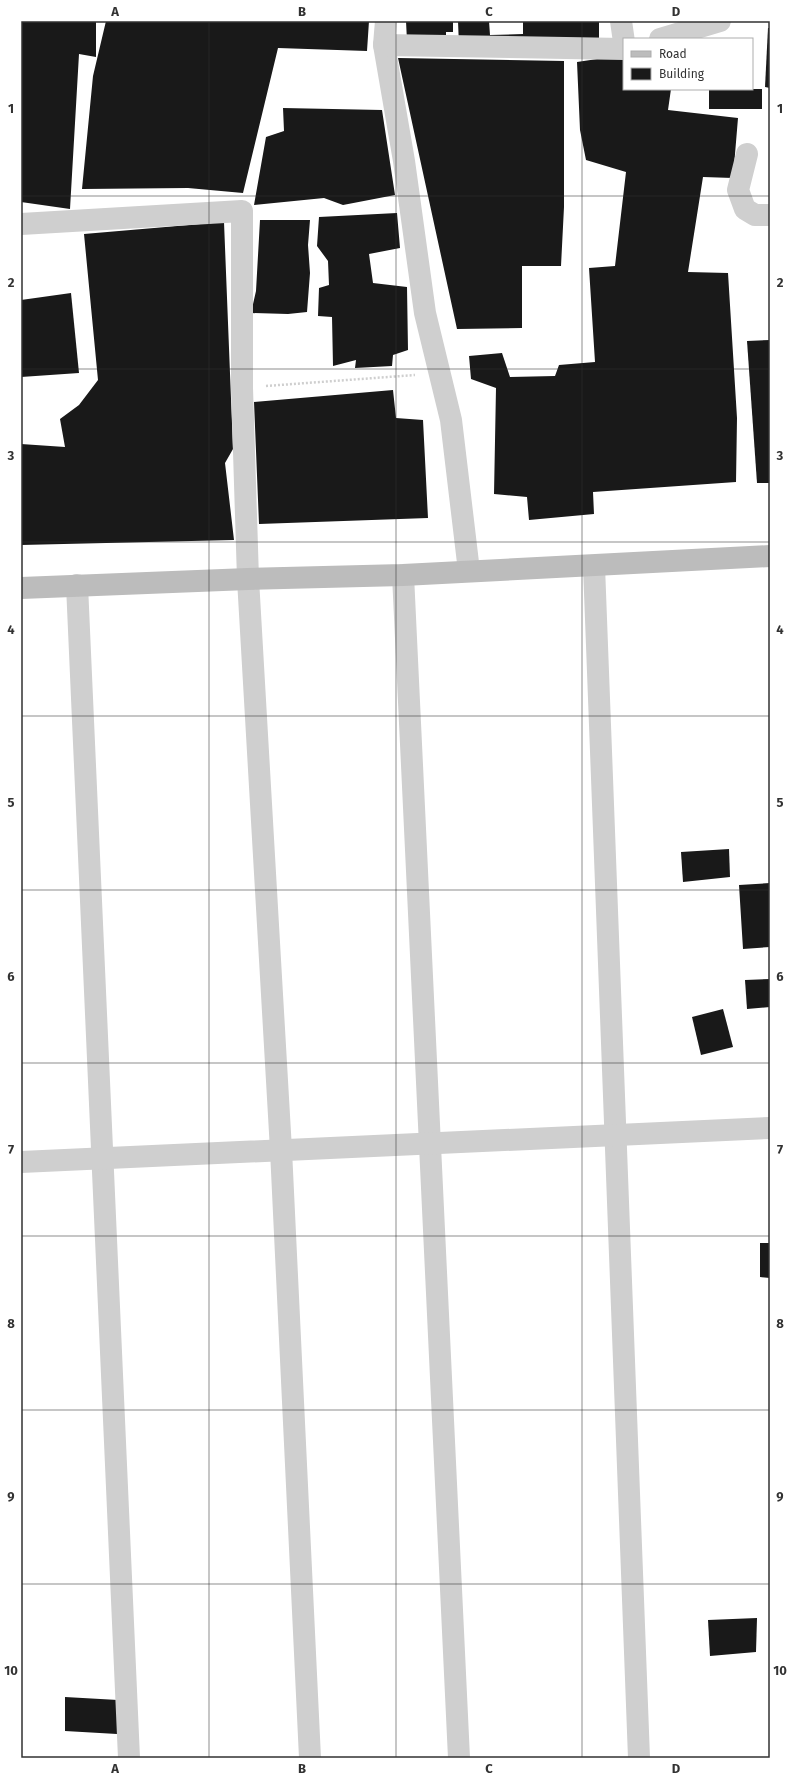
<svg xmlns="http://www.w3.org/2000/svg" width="791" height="1779" font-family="'Fira Sans',sans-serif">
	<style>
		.building { fill: #191919 }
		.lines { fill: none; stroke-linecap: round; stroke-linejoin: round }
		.path { stroke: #cfcfcf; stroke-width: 2.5; stroke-dasharray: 2 2; stroke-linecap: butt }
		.street { stroke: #cfcfcf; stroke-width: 22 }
		.secondary { stroke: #bcbcbc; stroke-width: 22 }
		.grid { fill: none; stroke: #323232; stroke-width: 1; stroke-opacity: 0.55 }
		.neatline { fill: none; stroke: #323232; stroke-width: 1.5 }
		.grid-label { font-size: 13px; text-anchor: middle; font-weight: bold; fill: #323232 }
	</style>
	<rect width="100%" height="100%" fill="#fff"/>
	<g class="building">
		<path d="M21,21h75v36l-17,-3 -9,155 -49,-7z"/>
		<path d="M106,21h263l-2,30 -89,-3 -35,145 -55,-5 -106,1 11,-113z"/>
		<path d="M406,21h47v11h-7v9h-39z"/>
		<path d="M458,21h31l1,14 33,-1v-13h76v17l-140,8z"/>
		<path d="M768,28h2v60l-5,-1z"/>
		<path d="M624,55v34h47l-3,21 70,8 -5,60 -30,-1 -15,95 40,1 9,145 -1,64 -143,10 1,22 -65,6 -2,-23 -33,-3 2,-106 -25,-9 -2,-23 33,-3 8,24 45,-1 4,-11 36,-3 -6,-94 26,-2 11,-94 -40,-12 -6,-30 -3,-68z"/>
		<path d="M398,58l166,3v146l-3,59h-39v62l-65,1z"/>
		<rect x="709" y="89" width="53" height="20"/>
		<path d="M283,108l99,2 13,85 -52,10 -19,-7 -70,7 12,-68 18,-6z"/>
		<path d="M397,213l3,35 -31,6 4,29 34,4 1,63 -15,5 -1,11 -37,2 1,-8 -23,6 -1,-49 -14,-1 1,-28 10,-3 -1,-24 -11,-15 2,-29z"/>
		<path d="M260,220h50l-2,25 2,28 -3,39 -19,2 -37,-1 5,-22z"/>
		<path d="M224,222l9,227 -8,14 9,77 -213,5v-101l44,3 -5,-28 19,-14 19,-25 -14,-146z"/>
		<path d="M71,293l8,80 -58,4v-77z"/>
		<path d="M770,340v143h-13l-10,-142z"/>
		<path d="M393,390l3,28 27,2 5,98 -169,6 -5,-122z"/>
		<path d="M729,849l1,28 -47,5 -2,-30z"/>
		<path d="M770,883v64l-27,2 -4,-64z"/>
		<path d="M770,979v28l-23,2 -2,-29z"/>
		<path d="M723,1009l10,38 -32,8 -9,-38z"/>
		<path d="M760,1243h10v35l-10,-1z"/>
		<path d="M757,1618l-1,34 -46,4 -2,-36z"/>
		<path d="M65,1697l53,3 -1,34 -52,-3z"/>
	</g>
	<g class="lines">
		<path class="path" d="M266,386l149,-11"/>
		<g class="street">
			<path d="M386,21l-2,24 20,116 21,152 26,107 18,151"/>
			<path d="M621,21l3,21"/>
			<path d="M660,39l60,-18"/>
			<path d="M384,45l240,4"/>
			<path d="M747,154l-9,36 7,19 10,6h15"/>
			<path d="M21,224l221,-13v177l6,191 33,571 29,608"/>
			<path d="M594,566l45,1192"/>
			<path d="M403,575l56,1183"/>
			<path d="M77,585l52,1173"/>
			<path d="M21,1162l749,-34"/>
		</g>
		<path class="secondary" d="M21,588l227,-9 155,-4 367,-19"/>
	</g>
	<path class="grid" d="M209,21v1737M396,21v1737M582,21v1737M21,196h749M21,369h749M21,542h749M21,716h749M21,890h749M21,1063h749M21,1236h749M21,1410h749M21,1584h749"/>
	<rect width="791" height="1779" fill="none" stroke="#ffffff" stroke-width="44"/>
	<rect x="623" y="38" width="130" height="52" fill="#ffffff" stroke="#adadad"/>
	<rect x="631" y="51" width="20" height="6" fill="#bcbcbc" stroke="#adadad"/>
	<text x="659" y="58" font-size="12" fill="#323232">Road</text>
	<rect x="631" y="68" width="20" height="12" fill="#191919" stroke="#adadad"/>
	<text x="659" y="78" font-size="12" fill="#323232">Building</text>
	<rect x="22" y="22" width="747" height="1735" class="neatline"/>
	<g class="grid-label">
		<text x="115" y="16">A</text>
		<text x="302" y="16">B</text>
		<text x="489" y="16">C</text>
		<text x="676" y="16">D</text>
		<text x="11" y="113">1</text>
		<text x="780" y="113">1</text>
		<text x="11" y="287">2</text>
		<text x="780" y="287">2</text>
		<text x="11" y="460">3</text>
		<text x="780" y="460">3</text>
		<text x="11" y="634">4</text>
		<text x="780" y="634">4</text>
		<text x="11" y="807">5</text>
		<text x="780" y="807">5</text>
		<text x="11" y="981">6</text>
		<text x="780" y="981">6</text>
		<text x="11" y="1154">7</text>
		<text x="780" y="1154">7</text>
		<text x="11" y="1328">8</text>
		<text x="780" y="1328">8</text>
		<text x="11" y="1501">9</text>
		<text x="780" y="1501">9</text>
		<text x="11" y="1675">10</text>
		<text x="780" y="1675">10</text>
		<text x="115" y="1773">A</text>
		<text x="302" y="1773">B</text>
		<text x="489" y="1773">C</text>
		<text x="676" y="1773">D</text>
	</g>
</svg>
